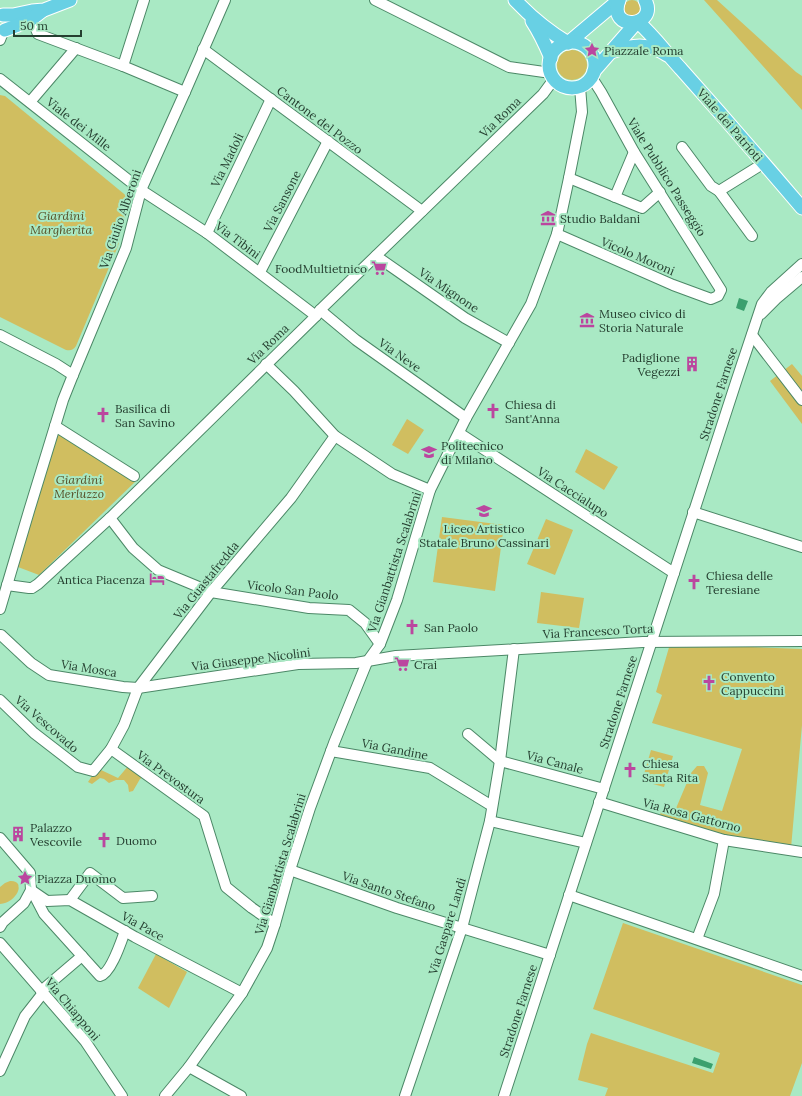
<svg xmlns="http://www.w3.org/2000/svg" width="802" height="1096" font-family="Lora,serif">
	<style>
		.green { fill: #d0be60 }
		.water { fill: #3ba06e }
		.lines { fill: none; stroke-linecap: round; stroke-linejoin: round }
		.minor-casing { stroke: #4c8867; stroke-width: 12 }
		.major-casing { stroke: #fff; stroke-width: 15 }
		.minor { stroke: #fff; stroke-width: 10 }
		.major { stroke: #68d0e4; stroke-width: 13 }
		.labels { text-anchor: middle; dominant-baseline: central; stroke-width: 4; stroke-linejoin: round; paint-order: stroke }
		.poi-label { font-size: 12px; fill: #253f30; stroke: #a9e9c4; text-anchor: start }
		.street-label { font-size: 12px; fill: #253f30; stroke: #a9e9c4 }
		.park-label { font-size: 12px; font-style: italic; fill: #574f26; stroke: #a9e9c4 }
	</style>
	<rect width="100%" height="100%" fill="#a9e9c4"/>
	<g class="green">
		<path d="M704,0h13l79,72 6,4v34z"/>
		<circle cx="632" cy="8" r="8"/>
		<circle cx="572" cy="65" r="15"/>
		<path d="M0,95l5,1 124,102 -11,48 -42,100c-3,4 -5,5 -10,4l-66,-33z"/>
		<path d="M792,364l10,12v48l-32,-43z"/>
		<path d="M407,419l17,11 -16,24 -16,-9z"/>
		<path d="M59,431l78,49 -98,95 -21,-8 19,-65z"/>
		<path d="M586,449l32,18 -14,23 -29,-18z"/>
		<path d="M442,517l62,8 -9,66 -62,-9z"/>
		<path d="M546,519l27,11 -18,45 -28,-11z"/>
		<path d="M541,592l43,6 -5,30 -42,-5z"/>
		<path d="M670,644l132,5v76l-11,123 -66,-12 -65,-20 1,-5 13,2 17,-40 6,-7h7l4,7 -8,32 22,6 20,-62 -90,-26 10,-28 -6,-3z"/>
		<path d="M651,750l22,6 -9,31 -22,-6z"/>
		<path d="M129,765l16,11 -5,3 -7,12 -4,1 -1,-7 -4,-5h-8l-7,3 -5,-4 -4,-1 -8,6 -4,-2 6,-9 7,-3 17,8z"/>
		<path d="M10,881c17,-1 7,22 -10,23v-17l5,-4z"/>
		<path d="M623,923l179,62v78l-12,33h-185l3,-8 -30,-8 9,-36 4,-11 122,40 7,-20 -127,-44z"/>
		<path d="M156,954l31,18 -18,36 -31,-20z"/>
	</g>
	<g class="water">
		<path d="M739,298l9,3 -4,10 -8,-3z"/>
		<path d="M694,1057l19,7 -2,5 -19,-6z"/>
	</g>
	<g class="lines">
		<g class="minor-casing">
			<g id="minor">
				<path d="M375,0l134,67 42,6"/>
				<path d="M29,21l6,6 3,7 85,32 62,26"/>
				<path d="M0,40l3,-8"/>
				<path d="M203,49l219,162"/>
				<path d="M123,66l21,-66"/>
				<path d="M0,79l141,111 66,43 109,83"/>
				<path d="M30,102l46,-54"/>
				<path d="M682,147l29,39 8,5 33,45"/>
				<path d="M569,178l73,30 18,-16"/>
				<path d="M719,191l45,-28"/>
				<path d="M615,197l19,-45"/>
				<path d="M207,233l64,-134"/>
				<path d="M557,234l116,51 38,14 7,-3 3,-6 -87,-138 -33,-60 -9,-14"/>
				<path d="M376,256l89,62 44,25"/>
				<path d="M260,272l68,-131"/>
				<path d="M320,310l36,30 110,78"/>
				<path d="M761,314l15,-15 26,-22"/>
				<path d="M0,335l56,29 17,11"/>
				<path d="M752,335l50,65"/>
				<path d="M266,364l28,27 41,45 57,38 38,16"/>
				<path d="M55,426l79,50"/>
				<path d="M459,433l215,140"/>
				<path d="M693,512l109,35"/>
				<path d="M110,518l23,30 25,22 53,22 98,16 40,2 16,13 15,21"/>
				<path d="M7,585l22,3h3l6,-4 72,-66 43,-42 163,-160 4,-6 223,-216 11,-15"/>
				<path d="M0,609l29,-98 34,-111 10,-25 53,-127 15,-58 44,-98 40,-92"/>
				<path d="M1,635l30,28 18,12 74,12 15,1 160,-24 58,-1 40,-7 247,-14 159,-1"/>
				<path d="M0,700l34,33 44,34 15,4 18,-22 13,-24 14,-37 73,-96 80,-94 44,-62"/>
				<path d="M468,734l32,27 104,28"/>
				<path d="M111,749l93,67 22,71 26,21 23,16"/>
				<path d="M331,751l99,17 62,38"/>
				<path d="M599,802l125,38 78,12"/>
				<path d="M490,821l96,22"/>
				<path d="M0,838l30,35 1,17 -7,13 -21,19 -3,5"/>
				<path d="M290,870l107,38 153,47"/>
				<path d="M31,890l16,11 23,-1 65,37 107,56"/>
				<path d="M32,891l12,23 56,62c11,-3 21,-34 25,-45"/>
				<path d="M569,895l233,81"/>
				<path d="M70,900l20,-27 33,25 29,-2"/>
				<path d="M697,939l17,-45 10,-54"/>
				<path d="M0,943l85,98 37,55"/>
				<path d="M41,991l41,-35"/>
				<path d="M189,1067l52,29"/>
				<path d="M0,1071l25,-55 18,-23"/>
				<path d="M165,1096l24,-29 53,-74 25,-45 8,-24 15,-54 20,-62 24,-65 33,-81 13,-18 17,-44 33,-110 36,-72 65,-114 26,-70 12,-56 13,-66 -2,-25"/>
				<path d="M405,1096l57,-168 28,-107 10,-60 14,-112"/>
				<path d="M504,1096l232,-714 26,-78 9,-12 31,-28"/>
			</g>
		</g>
		<g class="major-casing">
			<g id="major">
				<path d="M515,0c16,17 33,31 53,43l51,-43"/>
				<path d="M619,0c-12,33 40,27 26,0"/>
				<path d="M3,15h10l19,-4 12,-1 26,-10"/>
				<path d="M532,21c8,12 13,23 19,37"/>
				<path d="M638,22c16,14 28,31 43,47 41,46 81,92 121,139"/>
				<path d="M5,30l24,-9 13,-10"/>
				<circle cx="572" cy="65" r="23"/>
				<path d="M611,52c21,-7 37,-10 56,3"/>
				<path d="M594,71l42,-48"/>
			</g>
		</g>
		<use href="#minor" class="minor"/>
		<use href="#major" class="major"/>
	</g>
	<defs>
		<g id="sight-bare" transform="scale(1.2)"><path d="M0-6L1.8-2.2L6-1.7L2.9 1.2L3.7 5.4L0 3.3L-3.7 5.4L-2.9 1.2L-6-1.7L-1.8-2.2Z" fill="#bb469f" stroke="#a9e9c4" stroke-width="2.5" paint-order="stroke"/></g>
		<g id="museum-bare" transform="scale(1.2)"><path d="M0-6L6-3V-2H-6V-3ZM-5-1h2V3h-2ZM-1-1h2V3h-2ZM3-1h2V3H3ZM-6 4H6V6H-6Z" fill="#bb469f" stroke="#a9e9c4" stroke-width="2.5" paint-order="stroke"/></g>
		<g id="supermarket-bare" transform="scale(1.2)"><path d="M-6-5.5h2.5l.6 2H6L4.5 2H-2.5L-4.4-4H-6ZM-1.5 3.2a1.3 1.3 0 1 0 .1 0ZM3 3.2a1.3 1.3 0 1 0 .1 0Z" fill="#bb469f" stroke="#a9e9c4" stroke-width="2.5" paint-order="stroke"/></g>
		<g id="building-bare" transform="scale(1.2)"><path d="M-4-6H4V6H1V3H-1V6H-4ZM-2.5-4.3h1.7v1.8h-1.7ZM.8-4.3h1.7v1.8H.8ZM-2.5-1h1.7V.8h-1.7ZM.8-1h1.7V.8H.8Z" fill="#bb469f" stroke="#a9e9c4" stroke-width="2.5" paint-order="stroke"/></g>
		<g id="church-bare" transform="scale(1.2)"><path d="M-1.2-6h2.4v3.5h3.3v2.4h-3.3V6h-2.4V-.1h-3.3v-2.4h3.3Z" fill="#bb469f" stroke="#a9e9c4" stroke-width="2.5" paint-order="stroke"/></g>
		<g id="university-bare" transform="scale(1.2)"><path d="M0-5L7-2L0 1L-7-2ZM-4 1L0 2.5L4 1V4Q0 6-4 4Z" fill="#bb469f" stroke="#a9e9c4" stroke-width="2.5" paint-order="stroke"/></g>
		<g id="school-bare" transform="scale(1.2)"><path d="M0-5L7-2L0 1L-7-2ZM-4 1L0 2.5L4 1V4Q0 6-4 4Z" fill="#bb469f" stroke="#a9e9c4" stroke-width="2.5" paint-order="stroke"/></g>
		<g id="hotel-bare" transform="scale(1.2)"><path d="M-6-4.5h1.5V1H6V5H4.5V3h-9V5H-6ZM-4 0a1.8 1.8 0 1 1 3.6 0ZM.5 0V-2.5h3Q6-2.5 6 0Z" fill="#bb469f" stroke="#a9e9c4" stroke-width="2.5" paint-order="stroke"/></g>
	</defs>
	<g fill-rule="evenodd">
		<use href="#sight-bare" x="592" y="50"/>
		<use href="#museum-bare" x="548" y="218"/>
		<use href="#supermarket-bare" x="379" y="268"/>
		<use href="#museum-bare" x="587" y="320"/>
		<use href="#building-bare" x="692" y="364"/>
		<use href="#church-bare" x="493" y="411"/>
		<use href="#church-bare" x="103" y="415"/>
		<use href="#university-bare" x="429" y="452"/>
		<use href="#school-bare" x="484" y="511"/>
		<use href="#hotel-bare" x="157" y="579"/>
		<use href="#church-bare" x="694" y="582"/>
		<use href="#church-bare" x="412" y="627"/>
		<use href="#supermarket-bare" x="402" y="664"/>
		<use href="#church-bare" x="709" y="683"/>
		<use href="#church-bare" x="630" y="770"/>
		<use href="#building-bare" x="18" y="834"/>
		<use href="#church-bare" x="104" y="840"/>
		<use href="#sight-bare" x="25" y="878"/>
	</g>
	<g class="labels">
		<g class="poi-label">
			<text x="604" y="50">Piazzale Roma</text>
			<text x="560" y="218">Studio Baldani</text>
			<text x="367" y="268" text-anchor="end">FoodMultietnico</text>
			<text x="599" y="313">Museo civico di<tspan x="599" dy="14">Storia Naturale</tspan></text>
			<text x="680" y="357" text-anchor="end">Padiglione<tspan x="680" dy="14">Vegezzi</tspan></text>
			<text x="505" y="404">Chiesa di<tspan x="505" dy="14">Sant'Anna</tspan></text>
			<text x="115" y="408">Basilica di<tspan x="115" dy="14">San Savino</tspan></text>
			<text x="441" y="445">Politecnico<tspan x="441" dy="14">di Milano</tspan></text>
			<text x="484" y="528" text-anchor="middle">Liceo Artistico<tspan x="484" dy="14">Statale Bruno Cassinari</tspan></text>
			<text x="706" y="575">Chiesa delle<tspan x="706" dy="14">Teresiane</tspan></text>
			<text x="145" y="579" text-anchor="end">Antica Piacenza</text>
			<text x="424" y="627">San Paolo</text>
			<text x="414" y="664">Crai</text>
			<text x="721" y="676">Convento<tspan x="721" dy="14">Cappuccini</tspan></text>
			<text x="642" y="763">Chiesa<tspan x="642" dy="14">Santa Rita</tspan></text>
			<text x="30" y="827">Palazzo<tspan x="30" dy="14">Vescovile</tspan></text>
			<text x="116" y="840">Duomo</text>
			<text x="37" y="878">Piazza Duomo</text>
		</g>
		<g class="street-label">
			<text transform="translate(500 117) rotate(-44)">Via Roma</text>
			<text transform="translate(320 120) rotate(37)">Cantone del Pozzo</text>
			<text transform="translate(79 124) rotate(38)">Viale dei Mille</text>
			<text transform="translate(730 125) rotate(49)">Viale dei Patrioti</text>
			<text transform="translate(227 160) rotate(-64)">Via Madoli</text>
			<text transform="translate(667 177) rotate(58)">Viale Pubblico Passeggio</text>
			<text transform="translate(282 201) rotate(-63)">Via Sansone</text>
			<text transform="translate(120 219) rotate(-71)">Via Giulio Alberoni</text>
			<text transform="translate(238 240) rotate(37)">Via Tibini</text>
			<text transform="translate(638 256) rotate(23)">Vicolo Moroni</text>
			<text transform="translate(449 290) rotate(34)">Via Mignone</text>
			<text transform="translate(268 344) rotate(-44)">Via Roma</text>
			<text transform="translate(400 355) rotate(35)">Via Neve</text>
			<text transform="translate(718 394) rotate(-72)">Stradone Farnese</text>
			<text transform="translate(573 492) rotate(33)">Via Caccialupo</text>
			<text transform="translate(394 562) rotate(-72)">Via Gianbattista Scalabrini</text>
			<text transform="translate(206 580) rotate(-51)">Via Guastafredda</text>
			<text transform="translate(293 590) rotate(7)">Vicolo San Paolo</text>
			<text transform="translate(598 631) rotate(-3)">Via Francesco Torta</text>
			<text transform="translate(251 659) rotate(-7)">Via Giuseppe Nicolini</text>
			<text transform="translate(89 668) rotate(9)">Via Mosca</text>
			<text transform="translate(618 702) rotate(-72)">Stradone Farnese</text>
			<text transform="translate(47 724) rotate(41)">Via Vescovado</text>
			<text transform="translate(395 749) rotate(11)">Via Gandine</text>
			<text transform="translate(555 762) rotate(15)">Via Canale</text>
			<text transform="translate(171 777) rotate(36)">Via Prevostura</text>
			<text transform="translate(692 815) rotate(15)">Via Rosa Gattorno</text>
			<text transform="translate(280 864) rotate(-73)">Via Gianbattista Scalabrini</text>
			<text transform="translate(389 891) rotate(19)">Via Santo Stefano</text>
			<text transform="translate(143 926) rotate(29)">Via Pace</text>
			<text transform="translate(447 926) rotate(-73)">Via Gaspare Landi</text>
			<text transform="translate(73 1009) rotate(50)">Via Chiapponi</text>
			<text transform="translate(518 1011) rotate(-72)">Stradone Farnese</text>
		</g>
		<g class="park-label">
			<text x="61" y="215">Giardini<tspan x="61" dy="14">Margherita</tspan></text>
			<text x="79" y="479">Giardini<tspan x="79" dy="14">Merluzzo</tspan></text>
		</g>
	</g>
	<path d="M14 30v6h67v-6" fill="none" stroke="#253f30" stroke-width="2"/>
	<text x="20" y="30" font-size="12" fill="#253f30" stroke="#a9e9c4" stroke-width="3" paint-order="stroke">50 m</text>
</svg>
